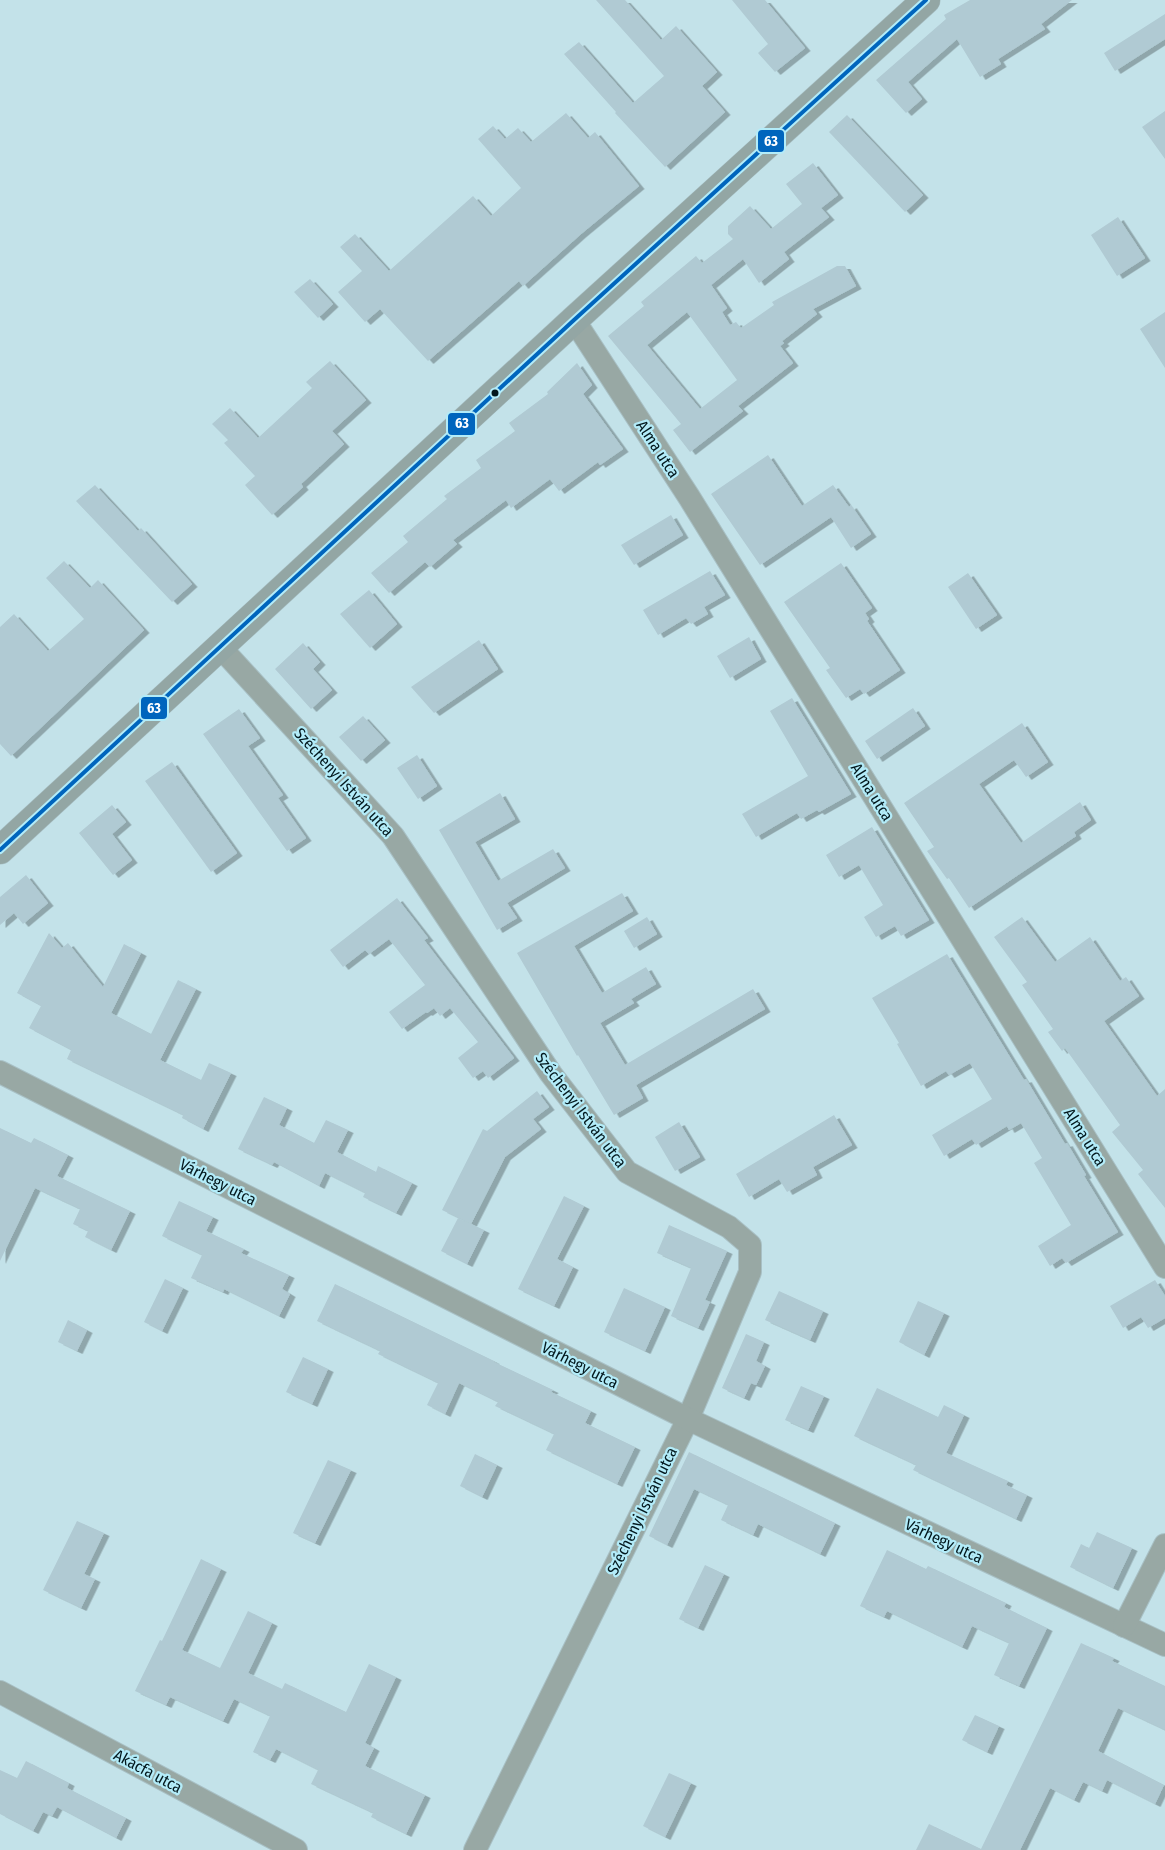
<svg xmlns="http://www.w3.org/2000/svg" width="1165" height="1850" font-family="'Fira Sans Condensed',sans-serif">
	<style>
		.building { fill: #b0cad3; fill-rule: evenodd; filter: url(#shadow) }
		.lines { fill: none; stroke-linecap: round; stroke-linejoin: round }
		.street-casing { stroke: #a8c0c5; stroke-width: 24 }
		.secondary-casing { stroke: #a8c0c5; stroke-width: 29 }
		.street { stroke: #98a8a4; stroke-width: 22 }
		.secondary { stroke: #93a6a4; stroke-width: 28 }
		.bus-1-casing { stroke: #b3ecf9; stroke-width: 8 }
		.bus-1 { stroke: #0065bd; stroke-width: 4 }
		.bus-dot { fill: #03181d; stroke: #b3ecf9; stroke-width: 2 }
		.labels { text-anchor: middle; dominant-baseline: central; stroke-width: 4.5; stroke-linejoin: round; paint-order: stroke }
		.street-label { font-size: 16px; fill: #03181d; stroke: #b3ecf9 }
		.line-badge { stroke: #b3ecf9; stroke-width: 2 }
		.badge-label { font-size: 14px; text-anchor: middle; font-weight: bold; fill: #fff }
	</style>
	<defs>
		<filter id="shadow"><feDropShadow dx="5.5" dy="3" stdDeviation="0" flood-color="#0004"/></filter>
	</defs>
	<rect width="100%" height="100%" fill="#c3e2e9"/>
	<g class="building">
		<path d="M596,0h29l36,40 15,-14 41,46 -15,14 23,26 -60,55 -50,-54 1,-1 -52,-58 15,-12 54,61 31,-27z"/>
		<path d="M732,0h33l40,48 -30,24 -17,-19 10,-9z"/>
		<path d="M970,0h102l-31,24 4,5 -47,30 3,5 -21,13 -23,-38 -49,43 14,17 -16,14 -30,-33 70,-61 -2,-4z"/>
		<path d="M1165,14v25l-50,32 -11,-18z"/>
		<path d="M1165,111v48l-23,-32z"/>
		<path d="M566,113l22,25 7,-6 44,54 -58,48 -58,52 -4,-5 -91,80 -48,-52 -15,13 -27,-30 24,-21 -22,-24 15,-13 34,37 84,-75 18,20 30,-28 -43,-49 15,-13 12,13 13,-11 13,14z"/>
		<path d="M847,115l76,80 -18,17 -76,-80z"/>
		<path d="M813,163l25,32 -17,13 8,9 -45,35 5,7 -30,24 -16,-24 -32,26 16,23 -5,4 8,13 6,-3 5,6 33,-23 -2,-3 65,-36h8l11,20 -43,23 4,5 -35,27 2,2 -4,3 13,17 -55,43 5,5 -53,41 -17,-22 8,-6 -73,-88 36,-30 -3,-4 55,-46 6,7 31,-24 -5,-5v-8l22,-20 21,23 31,-25 -16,-20zM687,312l50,68 -37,29 -53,-64z"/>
		<path d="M1118,217l27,41 -28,18 -26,-41z"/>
		<path d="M310,279l23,25 -15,14 -24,-26z"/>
		<path d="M1165,312v56l-25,-39z"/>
		<path d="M330,361l36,39 -34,31 12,13 -43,40 2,3 -31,28 -27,-30 10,-9 -31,-33 4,-3 -16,-16 18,-16 28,30 54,-50 -6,-6z"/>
		<path d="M577,363l15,22 -9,9 40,55 -23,16 -2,-3 -39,29 -9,-12 -39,29 -5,-8 -53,40 4,4 -27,23 -5,-5 -36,31 -18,-20 37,-31 -5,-6 44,-37 -3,-3 37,-28 -5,-8 39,-29 -6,-8 39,-29 -1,-2z"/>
		<path d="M768,455l34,51 31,-21 16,22 2,-2 20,29 -20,14 -20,-31 -71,48 -49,-71z"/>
		<path d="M95,485l43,46 3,-3 51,56 -20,18 -96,-101z"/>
		<path d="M671,515l12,20 -49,30 -13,-20z"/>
		<path d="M64,561l26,27 8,-8 46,50 -133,126 -11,-12v-117l14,-13 34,37 36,-32 -38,-41z"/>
		<path d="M841,563l31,45 -7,5 4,6 -2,2 33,49 -36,24 -4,-5 -14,9 -20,-28 4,-2 -46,-66z"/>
		<path d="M710,571l15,24 -21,12 4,7 -17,10 -5,-6 -28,17 -15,-25z"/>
		<path d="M968,573l29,42 -21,14 -28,-42z"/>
		<path d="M369,590l28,34 -27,24 -30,-34z"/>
		<path d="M749,637l12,22 -31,19 -13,-22z"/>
		<path d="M479,640l19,29 -64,44 -23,-26z"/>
		<path d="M303,643l17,19 -7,7 19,21 -21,19 -36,-40z"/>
		<path d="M792,698l59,96 -32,18 -2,-2 -16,9 -4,-6 -41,24 -14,-23 66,-38 -38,-65z"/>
		<path d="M913,708l12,18 -48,33 -12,-18z"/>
		<path d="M239,709l21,29 -12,8 35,49 -5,3 28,40 -19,13 -84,-117z"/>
		<path d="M363,716l22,24 -24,21 -22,-24z"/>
		<path d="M1022,723l26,39 -22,15 -12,-17 -35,24 42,59 59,-41 11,18 -17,12 2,4 -107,72 -20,-30 -2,1 -20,-28 7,-4 -30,-44z"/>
		<path d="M417,755l20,31 -19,13 -21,-31z"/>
		<path d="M172,762l65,91 -26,19 -66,-91z"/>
		<path d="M500,793l15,26 -40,23 23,39 55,-32 12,19 -58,35 10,15 -20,12 -58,-100z"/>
		<path d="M112,805l14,17 -14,12 20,26 -19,15 -34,-42z"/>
		<path d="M872,827l57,93 -28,16 -6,-10 -19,11 -12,-20 19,-12 -24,-40 -20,12 -13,-22z"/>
		<path d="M26,875l22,28 -25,21 -9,-11 -14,12v-28z"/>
		<path d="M622,893l11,18 -59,35 28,47 44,-26 10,17 -25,15 3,4 -34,20 25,42 128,-76 12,20 -129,76 7,13 -29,17 -36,-60 -1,1 -60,-103z"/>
		<path d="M397,898l31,40 -4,2 90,118 -26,20 -5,-7 -10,7 -15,-20 20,-16 -28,-34 -10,8 -6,-8 -7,5 -1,-1 -24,17 -13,-17 36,-27 -36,-46 -20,15 -4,-4 -22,17 -13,-17z"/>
		<path d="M647,917l10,17 -23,14 -10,-17z"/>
		<path d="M1022,917l33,45 35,-25 30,44 6,-4 13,19 -35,25 53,75 8,-7v119l-27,-34 5,-4 -31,-38 8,-7 -55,-77 -3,3 -14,-19 5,-3 -31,-44 5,-3 -33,-45z"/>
		<path d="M49,933l13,15 6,-5 35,44 21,-43 17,9 -30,60 40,21 27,-54 18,9 -36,71 41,20 8,-17 22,10 -28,56 -21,-11 1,-3 -116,-56 4,-9 -42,-22 12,-22 -24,-13z"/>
		<path d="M947,954l77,126 2,-1 39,65 2,-1 19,32 -2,1 34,56 -52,31 -4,-5 -12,8 -12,-20 33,-21 -37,-62 8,-5 -21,-35 -12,7 -2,-4 -31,19 -4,-6 -28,17 -12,-21 60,-36 -22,-36 -21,12 -3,-4 -25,15 -24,-42 2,-1 -27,-45z"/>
		<path d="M537,1091l12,16 -16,12 8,10 -36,28 -34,67 -29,-14 41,-81 4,2z"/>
		<path d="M264,1097l23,11 -8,17 35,18 12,-23 22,10 -11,22 39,20 2,-6 34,17 -16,30 -33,-16 2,-4 -40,-20 -6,13 -45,-24 -2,3 -34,-16z"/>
		<path d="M834,1115l18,30 -39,22 4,8 -30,17 -8,-13 -30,18 -13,-23z"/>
		<path d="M679,1122l21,35 -25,14 -20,-34z"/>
		<path d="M0,1128l31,15 3,-5 34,17 -11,21 73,35 -19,39 -26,-13 3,-6 -15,-7 7,-15 -45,-21 -35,73z"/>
		<path d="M564,1196l20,10 -27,53 16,8 -19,39 -36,-17z"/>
		<path d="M179,1201l34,16 -7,14 38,18 -3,4 48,22 -7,14 8,5 -11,22 -55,-27 -1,3 -32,-14 11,-23 -40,-19z"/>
		<path d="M458,1218l26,12 -17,34 -26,-13z"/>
		<path d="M669,1225l58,26 -22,49 5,2 -12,26 -27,-12 20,-48 -34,-15z"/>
		<path d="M165,1279l18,9 -21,43 -18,-9z"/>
		<path d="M1155,1280l10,16v22l-17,10 -7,-11 -18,11 -13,-22z"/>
		<path d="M335,1284l159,77v1l59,28 -2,2 40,19 -6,12 50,24 -18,37 -71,-34 8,-16 -59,-28 3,-4 -39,-19 -14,31 -18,-9 11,-22 -60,-29 2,-3 -63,-30z"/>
		<path d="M624,1288l41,19 -20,44 -41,-19z"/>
		<path d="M779,1291l44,20 -13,29 -45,-20z"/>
		<path d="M918,1301l26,12 -20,42 -25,-13z"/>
		<path d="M68,1320l19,10 -10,21 -19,-9z"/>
		<path d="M746,1334l18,8 -8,19 9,5 -9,19 -5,-2 -7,15 -22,-10z"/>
		<path d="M303,1357l25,12 -16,35 -26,-12z"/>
		<path d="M801,1386l23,10 -16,34 -23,-10z"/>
		<path d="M877,1388l61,29 6,-12 20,10 -18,38 62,28 -2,4 21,10 -11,24 -103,-49 3,-5 -62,-29z"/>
		<path d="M689,1452l146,71 -15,31 -62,-30 -5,11 -32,-15 7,-15 -34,-16 -27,56 -18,-9z"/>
		<path d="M475,1454l22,11 -15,32 -22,-11z"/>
		<path d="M328,1460l23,10 -36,73 -22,-10z"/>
		<path d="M77,1521l27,12 -20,41 11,5 -14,29 -38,-18z"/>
		<path d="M1097,1532l35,16 -19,40 -43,-21 11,-23 8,4z"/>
		<path d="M887,1550l39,19 2,-3 78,37 -2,4 43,21 -28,58 -25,-11 15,-32 -37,-17 -10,21 -75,-36 -3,6 -24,-11z"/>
		<path d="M201,1559l20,10 -39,81 38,18 28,-57 24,12 -24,50 34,16 3,-6 61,29 23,-48 27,13 -31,66 9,5 -9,18 60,29 -19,39 -35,-17 2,-4 -62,-29 7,-14 -42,-21 -6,11 -17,-8 17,-36 -36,-17 -11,22 -53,-24 -4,8 -31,-14 25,-51 2,1z"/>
		<path d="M705,1565l19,9 -26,54 -19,-9z"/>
		<path d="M1081,1643l33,15 -2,3 53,25v44l-47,-22 -20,43 66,34 -9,19 -48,-24 -5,11 -19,-9 -9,18 -24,-12 -30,62h-104l13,-26 52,25z"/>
		<path d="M975,1715l24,11 -12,26 -25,-12z"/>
		<path d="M26,1761l43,22 -2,5 59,30 -10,20 -59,-31 -5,9 -9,-4 -10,19 -33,-17v-44l17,8z"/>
		<path d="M669,1773l22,10 -26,54 -22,-11z"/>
	</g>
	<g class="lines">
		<g class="street-casing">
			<g id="street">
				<path d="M574,320l115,177 476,770"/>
				<path d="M220,647l173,189 158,238 76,98 102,55 21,18v27l-62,147 -213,431"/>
				<path d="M0,1072l688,347 477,226"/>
				<path d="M1124,1626l41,-81"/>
				<path d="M0,1692l296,158"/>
			</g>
		</g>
		<g class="secondary-casing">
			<path id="secondary" d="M0,850l574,-530 352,-320"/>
		</g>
		<use href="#street" class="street"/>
		<use href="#secondary" class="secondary"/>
		<g class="bus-1-casing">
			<path id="bus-1" d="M0,850l574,-530 352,-320"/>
		</g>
		<use href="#bus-1" class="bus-1"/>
	</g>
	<circle class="bus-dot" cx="495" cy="393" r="4.5"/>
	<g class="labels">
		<g class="street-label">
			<text transform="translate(658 449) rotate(57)">Alma utca</text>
			<text transform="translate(344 782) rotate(48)">Széchenyi István utca</text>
			<text transform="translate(872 792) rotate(58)">Alma utca</text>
			<text transform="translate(581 1110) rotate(53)">Széchenyi István utca</text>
			<text transform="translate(1085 1137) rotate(58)">Alma utca</text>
			<text transform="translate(218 1182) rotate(27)">Várhegy utca</text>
			<text transform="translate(580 1365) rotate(27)">Várhegy utca</text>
			<text transform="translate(642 1511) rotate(-64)">Széchenyi István utca</text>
			<text transform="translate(944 1541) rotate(25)">Várhegy utca</text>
			<text transform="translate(148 1771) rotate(28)">Akácfa utca</text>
		</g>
	</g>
	<g class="line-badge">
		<rect x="757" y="129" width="28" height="24" rx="5" fill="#0065bd"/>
		<rect x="447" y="412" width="29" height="24" rx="5" fill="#0065bd"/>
		<rect x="140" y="696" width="28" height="24" rx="5" fill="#0065bd"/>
	</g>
	<g class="badge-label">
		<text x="771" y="146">63</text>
		<text x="462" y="428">63</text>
		<text x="154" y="713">63</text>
	</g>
</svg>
